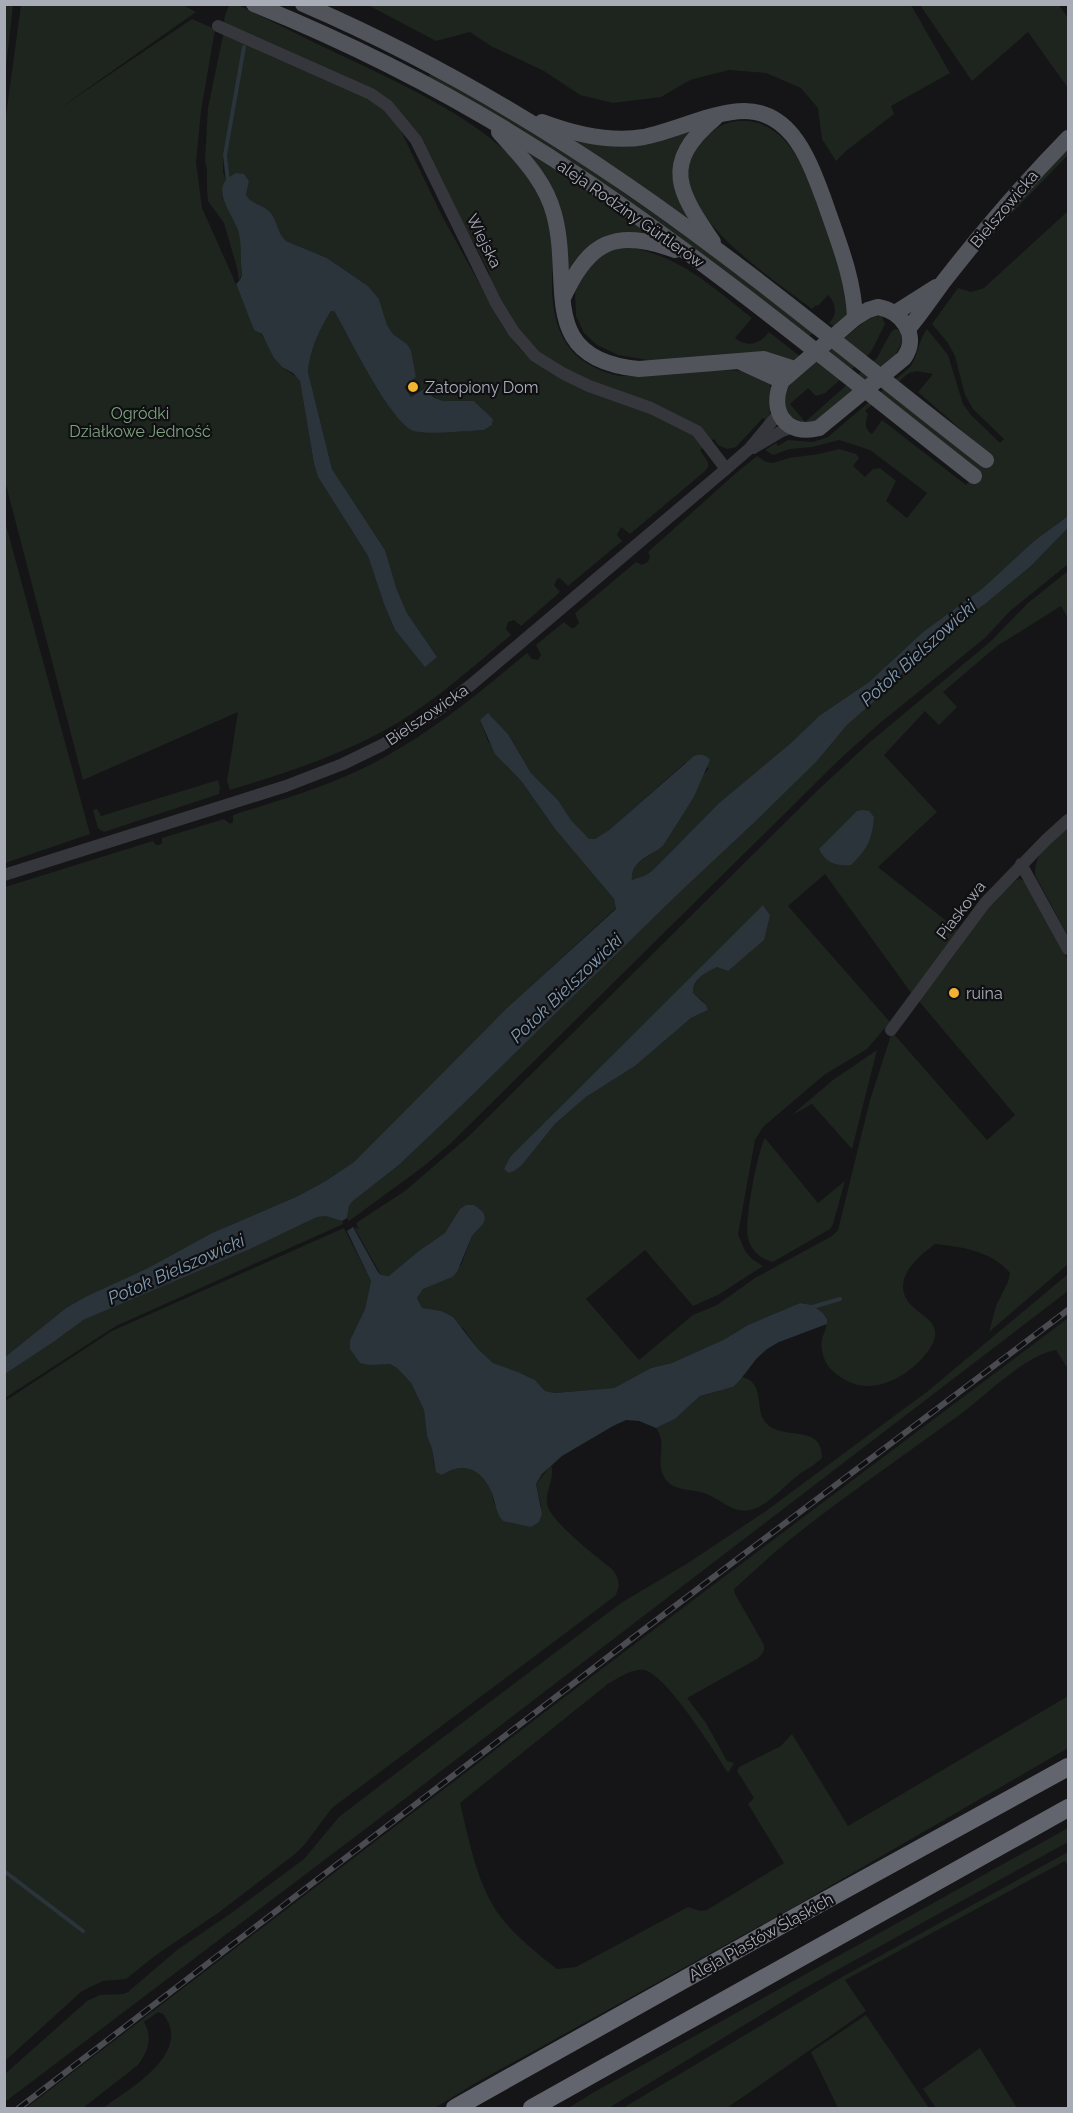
<svg xmlns="http://www.w3.org/2000/svg" width="1073" height="2113" font-family="Raleway,sans-serif">
	<style>
		.green { fill: #1d251e; fill-rule: evenodd }
		.water { fill: #2b343b }
		.lines { fill: none; stroke-linecap: round; stroke-linejoin: round }
		.stream { stroke: #2b343b; stroke-width: 4 }
		.minor { stroke: #36373c; stroke-width: 12 }
		.major { stroke: #52545b; stroke-width: 16 }
		.highway { stroke: #62656d; stroke-width: 18 }
		.rail-casing { stroke: #494b51; stroke-width: 6 }
		.rail { stroke: #101012; stroke-width: 4; stroke-dasharray: 11; stroke-linecap: butt }
		.poi-dot { fill: #f2b232; stroke: #101012; stroke-width: 2 }
		.labels { text-anchor: middle; dominant-baseline: central; stroke-width: 4.5; stroke-linejoin: round; paint-order: stroke }
		.street-label { font-size: 16px; fill: #a7acb7; stroke: #101012 }
		.poi-label { font-size: 16px; fill: #a7acb7; stroke: #101012; text-anchor: start }
		.park-label { font-size: 16px; fill: #7ea280; stroke: #101012 }
		.water-label { font-size: 18px; font-style: italic; fill: #7e9ab2; stroke: #101012 }
	</style>
	<rect width="100%" height="100%" fill="#151517"/>
	<g class="green">
		<path d="M5,4l8,1 -8,72 -1,-72z"/>
		<path d="M181,4l15,8 -139,98 135,-91 23,10 -14,82 -5,51 6,46 30,67 22,54c15,8 16,25 26,36 7,7 14,8 20,16l14,83 4,13 50,79 16,48 11,26 30,36 12,-9 -30,-44 -10,-23 -12,-40 -53,-81 -24,-97c1,-20 12,-44 23,-61h3c14,24 55,111 80,119 15,5 52,1 70,0l8,-5 1,-6 -19,-18h-31l-9,-4 -10,-9 -13,9 -8,-10 13,-10 -5,-27 -4,-6 -14,-10 -6,-9 -8,-26 -11,-13 -41,-28 -41,-17c-9,-8 -8,-21 -17,-30 -7,-7 -18,-7 -23,-16l3,-14 -5,-6 -8,-2 -7,5 -2,-23h-4v17l3,9c-3,5 -5,8 -4,14 1,8 7,13 11,21 7,15 14,51 6,65l-2,-13 -13,-45 -16,-22 -1,-11v-20l-2,-10 3,-52 17,-82 -1,-7 5,-14h9c30,14 60,30 90,44 64,31 170,75 207,137 11,18 17,39 18,61 1,12 -1,24 -1,36 0,50 17,82 68,93 29,1 124,-14 144,1 7,5 8,13 8,21 0,9 -1,15 -6,22l-3,-2 -27,29 -9,2 -9,-4 -4,-6 -3,2 -10,-13 -9,-5 -46,-21 -71,-26 -18,-10 -18,-13 -14,-14 -20,-28 -14,-27 -2,-12 -17,-32 -7,-7 -48,-98 -11,-15 -7,7 43,89 61,110 16,22 12,12 33,19 28,13 56,18 38,18 8,5 10,14 -4,3 8,12v5l-4,5 -74,62 -9,-7 -4,8 5,6 -54,45 -8,-8 -3,1 -3,6 6,7 -39,34 -7,-6 -6,2 -2,7 5,6c-36,30 -72,63 -112,87 -53,32 -111,50 -169,68l-3,-9 11,-69 -155,68 -78,-299 -1,-351 17,-125z"/>
		<path d="M368,5h543l39,68 -59,33 3,8 -48,37 -10,10 -14,-22 -4,-31 -17,-20 -35,-15 -37,-3 -39,10 -29,17 -48,6 -33,-8 -36,-24 -53,-25 -21,-14 -34,9z"/>
		<path d="M920,5h139l9,13v70l-40,-56 -56,49z"/>
		<path d="M432,73l127,74 156,110 98,76 -6,5 -380,-260z"/>
		<path d="M748,121c45,5 60,58 73,94 6,17 14,35 19,52 4,15 7,31 10,46l-13,16 -8,-6c9,-9 7,-20 -1,-28l-10,11 -2,-1 -4,4c-38,-30 -162,-107 -112,-165 15,-17 24,-24 48,-23z"/>
		<path d="M693,127l-11,18 9,75 -122,-83z"/>
		<path d="M1068,146v9l-63,65 -1,-1z"/>
		<path d="M523,149l130,85 -58,9 -16,12 -12,16 -2,-14z"/>
		<path d="M1068,211v305l-34,25 -51,47 -60,44 -54,50 -50,34 -27,26 -74,62 -65,66 -7,5 -14,5c-2,-18 20,-25 31,-34l31,-49 10,-23 5,-6 -24,-5 -76,67 -14,9h-7l-17,-19 -13,-20 -27,-27 -23,-39 -19,-20 -9,6 8,21 19,26 15,15 33,47 59,70 2,9 -109,100 -153,154 -30,20 -28,15 -84,36 -64,35 -63,29 -19,11 -61,49v-470l148,-46 3,4h3l3,-2v-5l62,-19 6,5 3,-2v-7c51,-16 103,-31 150,-57 53,-29 98,-67 144,-105l5,6 6,1 3,-5 -5,-10 28,-23 7,6h3l5,-5 -4,-10 61,-51 6,3 6,-3 2,-6 -2,-4 88,-79 21,-17 9,6 7,1 16,-5 30,-4 20,-5 17,5 3,4 -6,8 12,11 8,-8 7,-1 16,13 -10,20 21,17 20,-25 -57,-43 -31,-10 -27,7 -22,2 -17,6 -8,-5 11,-7 2,3 10,-6 25,2 15,-5 82,-70c9,-12 8,-27 17,-38l21,26 15,49 8,11 29,28 4,-4 -31,-30 -8,-14 -10,-39 -7,-13 -16,-19 26,-36 13,4 13,-4zM917,371l16,3 -15,18 72,63 -102,-64 21,-18zM882,396l95,75 -11,14 -84,-65 -10,14c-8,-5 -7,-12 -4,-20l-3,-3z"/>
		<path d="M624,246c55,9 86,39 128,72l-17,20c12,10 25,6 34,-6l33,26 -8,2h-146l-30,-5 -21,-10 -13,-12 -8,-17 -1,-26 22,-34z"/>
		<path d="M882,316l3,8 -14,28 -46,41 -9,3 -8,-8 -18,16 15,18 72,-64 14,-26 4,-3 5,1 2,12 -7,14 -63,54 -22,14c-24,-6 -34,-17 -19,-41l74,-62 8,-4z"/>
		<path d="M4,518l86,316 -85,29h-1z"/>
		<path d="M1068,528v36l-58,47 -25,27 -105,85 -40,36 -389,384 -27,23 -75,55 -2,-3 2,-12 4,-5 47,-37 59,-56 219,-214 80,-75 59,-58 30,-36 51,-46 15,-18 32,-29 40,-28 46,-38z"/>
		<path d="M1068,571v47l-7,-12 -64,40 -54,46 14,15 -18,18 -14,-14 -41,44 53,57 -59,55 81,64 -47,63 -87,-120 -37,32 102,116 -23,27 -43,26 -61,52 -8,13 -17,94 7,17 7,8 11,7 -45,29 -25,11 -48,-56 -59,49 53,61 54,-45 24,-10 38,-27 77,-42 6,-6 32,-130 22,-68 95,108 28,-25 -97,-115 32,-39 38,-55 28,-26 4,-1 6,3 42,78v303l-1,2 -78,67 7,-26 12,-24 2,-9c-18,-22 -48,-26 -75,-29 -16,12 -42,33 -28,56 9,16 43,21 21,51 -19,26 -56,47 -86,27 -8,-5 -15,-11 -18,-20 -7,-21 3,-23 3,-39l-4,-6 -11,-8 -12,-2 -52,22 -23,14 -53,24 -21,5 -37,20 -59,5 -10,-2 -10,-11 -17,-8 -25,-9 -15,-14 -15,-21 -41,-20 -5,-10 6,-9 38,-24 11,-29 11,-12 -9,-19c-16,0 -17,12 -25,24 -9,12 -46,37 -60,47l-8,-1 -27,-48 5,2 -3,-6 49,-32 64,-55 349,-346 52,-48 120,-100 38,-39zM763,905l7,10c-6,11 -11,29 -20,37 -7,7 -16,11 -25,15 -2,1 -5,0 -8,0 -11,2 -24,16 -25,26l10,7 6,10 -17,8 -56,48 -49,31 -31,27 -33,41 -14,8 -4,-4 6,-12z"/>
		<path d="M218,780l2,8 -1,6 -115,38 -6,-4 -5,-18 4,-1 4,7z"/>
		<path d="M1068,827v109l-33,-61c-1,-23 18,-35 33,-48z"/>
		<path d="M877,1050l-25,99 -40,-45 -20,11 41,-35z"/>
		<path d="M765,1138l53,65 27,-22 -12,43 -3,5 -57,33c-12,-3 -22,-11 -25,-24 -4,-15 9,-85 17,-100z"/>
		<path d="M326,1215l16,6 1,3 -227,102 -111,72v-24l50,-33 27,-21 166,-70 69,-33z"/>
		<path d="M344,1228l27,53 -6,28 -15,31 47,28 14,15 13,27 3,26 5,13 2,15 8,11c21,-14 39,-6 49,16 2,4 2,10 4,14 6,8 27,19 36,22l10,-21 -5,-22 15,-19c5,13 -8,28 -3,42 6,17 49,50 64,62 7,9 9,17 3,27l-283,212 -27,36 -10,10 -77,59 -62,42 -30,24 -23,2 -21,10 -77,70v-660l107,-70z"/>
		<path d="M1068,1274v17l-700,536 -363,275v-28l82,-73 13,-6 23,-1 5,-2 49,-42 53,-36 74,-55 35,-42 90,-69 192,-145 67,-40 78,-52 58,-43 104,-77z"/>
		<path d="M1068,1318v51l-12,-19c-31,5 -72,47 -98,66 -55,40 -112,79 -166,122 -20,16 -39,34 -58,51l1,5 28,49c3,7 0,11 -6,16l-70,39 19,25 21,38 7,2 -6,10c-13,-21 -62,-99 -84,-103 -12,-2 -25,8 -35,13l-149,120c9,37 17,82 40,113 15,20 37,37 57,53l19,-2 112,-60 13,4 6,-1 77,-47 -36,-59 6,-6 -17,-27 2,-4 42,-21 11,-12 56,92 220,-130v52l-274,159 -320,177 -39,24h-332c26,-19 91,-55 60,-94l-5,-2 -14,10c9,15 4,30 -6,43l-55,43h-57l557,-425z"/>
		<path d="M742,1377c25,6 11,34 25,47 18,17 55,-1 55,34 -8,8 -18,12 -26,19 -17,13 -35,38 -58,33 -13,-3 -23,-15 -38,-18 -13,-3 -29,-2 -36,-15 -9,-16 4,-33 -8,-49l19,-9 25,-23 33,-9z"/>
		<path d="M1068,1828v14l-265,147 -194,119h-41l28,-17z"/>
		<path d="M1068,1852v14l-3,-5 -220,119 21,31 -139,97h-104l219,-131z"/>
		<path d="M866,2015l63,93h-91l-27,-56z"/>
		<path d="M980,2048l37,60h-81l-13,-19z"/>
	</g>
	<g class="water">
		<path d="M236,173l8,1 5,7 -3,14c5,9 16,9 23,16 9,9 8,22 17,30l41,17 41,28 11,13 8,26 6,9 14,10 4,6 5,27 -12,10 7,10 14,-9 8,9 10,4h31l19,18 -1,6 -8,5c-17,1 -56,5 -70,1 -25,-9 -66,-97 -80,-120h-3c-11,17 -22,41 -23,61l24,97 53,81 12,40 10,23 30,44 -12,10 -30,-37 -11,-26 -16,-48 -50,-79 -4,-13 -14,-83 -7,-8 -11,-6 -8,-9 -12,-24 -8,-4 -18,-46c8,-7 6,-12 5,-21 0,-12 0,-22 -3,-33 -7,-20 -31,-43 -2,-57z"/>
		<path d="M1068,516v12l-37,38 -46,38 -40,28 -32,29 -25,28 -41,36 -30,36 -59,58 -80,75 -219,214 -59,56 -47,37 -4,5 -2,12 -5,3 -16,-5 -9,1 -69,33 -165,70 -28,21 -50,33v-17l61,-49 19,-11 63,-29 64,-35 84,-36 28,-15 30,-20 153,-154 109,-99 -2,-10 -59,-70 -33,-47 -27,-28 -15,-34 8,-7 20,21 23,39 27,27 13,20 18,19h6l14,-9 85,-74c7,-2 11,-2 16,4l-16,37 -31,49c-11,9 -33,15 -31,34l14,-5 7,-5 65,-66 74,-62 27,-26 50,-34 54,-50 60,-44 51,-47z"/>
		<path d="M863,810l6,1 5,6c-2,24 -7,32 -23,48 -16,1 -25,-2 -32,-16l38,-38z"/>
		<path d="M763,905l7,10 -6,25 -36,31 -11,-4c-11,5 -25,13 -24,26l13,12 2,5 -17,8 -56,48 -49,31 -31,27 -33,41 -8,6 -6,2 -4,-4 6,-12z"/>
		<path d="M466,1205h8l9,7 2,6 -2,6 -11,12 -15,36 -5,5 -29,12 -6,9 5,10 19,3 12,6 25,32 15,14 25,9 17,8 10,11 10,2 59,-5 37,-20 21,-5 53,-24 23,-14 52,-22 12,2 11,8 4,6v5l-48,18 -12,7 -10,9 -17,22 -7,7 -33,9 -25,23 -19,9 -17,-7 -13,-1 -13,6 -51,30 -20,18 -6,10 6,30 -3,8 -8,5 -28,-6c-8,-9 -7,-19 -12,-30 -10,-22 -28,-30 -49,-16l-6,-3 -4,-23 -5,-13 -3,-26 -13,-27 -14,-15 -7,-4 -21,1 -9,-2 -10,-14v-9l15,-31 6,-28 -24,-50 6,-4 25,45 3,3 8,1 30,-25 26,-18 15,-24z"/>
	</g>
	<g class="lines">
		<g class="stream">
			<path d="M228,182l-3,-27 19,-108"/>
			<path d="M809,1308l31,-9"/>
			<path d="M4,1871l79,60"/>
		</g>
		<g class="minor">
			<path d="M218,26l153,68 17,12 28,34 80,163 18,29 21,24 29,18 25,12 62,22 46,23 29,38"/>
			<path d="M753,448l27,-16 13,-5"/>
			<path d="M1021,864l47,85"/>
			<path d="M4,875l282,-89 57,-22 39,-19 55,-34 35,-27 254,-215 23,-20 30,-36"/>
			<path d="M891,1030l94,-127 61,-63 22,-20"/>
		</g>
		<g class="major">
			<path d="M254,4c116,47 233,109 337,180 132,90 257,193 383,292"/>
			<path d="M303,4c114,49 222,111 324,181 124,85 240,183 359,275"/>
			<path d="M542,122c32,12 68,21 102,15 30,-6 58,-21 88,-25 57,-9 76,45 92,88 13,38 30,78 31,118"/>
			<path d="M499,132c22,25 46,48 55,82 19,69 -19,145 85,155l125,-10 31,10"/>
			<path d="M713,242c-34,-50 -53,-78 2,-124"/>
			<path d="M563,298c26,-57 52,-70 112,-48"/>
			<path d="M878,307c24,4 42,29 26,51l-85,70c-33,9 -51,-17 -37,-47l73,-63 13,-8z"/>
			<path d="M895,313l41,-26"/>
			<path d="M908,329c13,-15 24,-32 36,-48 39,-50 80,-98 124,-143"/>
			<path d="M741,362l41,19"/>
		</g>
		<g class="highway">
			<path d="M455,2108l371,-208 242,-133"/>
			<path d="M532,2108l536,-300"/>
		</g>
		<g class="rail-casing">
			<path id="rail" d="M19,2108l619,-474 430,-324"/>
		</g>
		<use href="#rail" class="rail"/>
	</g>
	<g class="poi-dot">
		<circle cx="413" cy="387" r="6"/>
		<circle cx="954" cy="993" r="6"/>
	</g>
	<g class="labels">
		<g class="street-label">
			<text transform="translate(1004 209) rotate(-50)">Bielszowicka</text>
			<text transform="translate(631 214) rotate(35)">aleja Rodziny Gürtlerów</text>
			<text transform="translate(484 241) rotate(63)">Wiejska</text>
			<text transform="translate(427 715) rotate(-34)">Bielszowicka</text>
			<text transform="translate(961 910) rotate(-52)">Piaskowa</text>
			<text transform="translate(761 1937) rotate(-29)">Aleja Piastów Śląskich</text>
		</g>
		<g class="poi-label">
			<text x="425" y="387">Zatopiony Dom</text>
			<text x="966" y="993">ruina</text>
		</g>
		<g class="park-label">
			<text x="140" y="413">Ogródki<tspan x="140" dy="18">Działkowe Jedność</tspan></text>
		</g>
		<g class="water-label">
			<text transform="translate(918 653) rotate(-42)">Potok Bielszowicki</text>
			<text transform="translate(566 988) rotate(-44)">Potok Bielszowicki</text>
			<text transform="translate(176 1269) rotate(-24)">Potok Bielszowicki</text>
		</g>
	</g>
	<rect width="1073" height="2113" fill="none" stroke="#a7acb7" stroke-width="12"/>
</svg>
